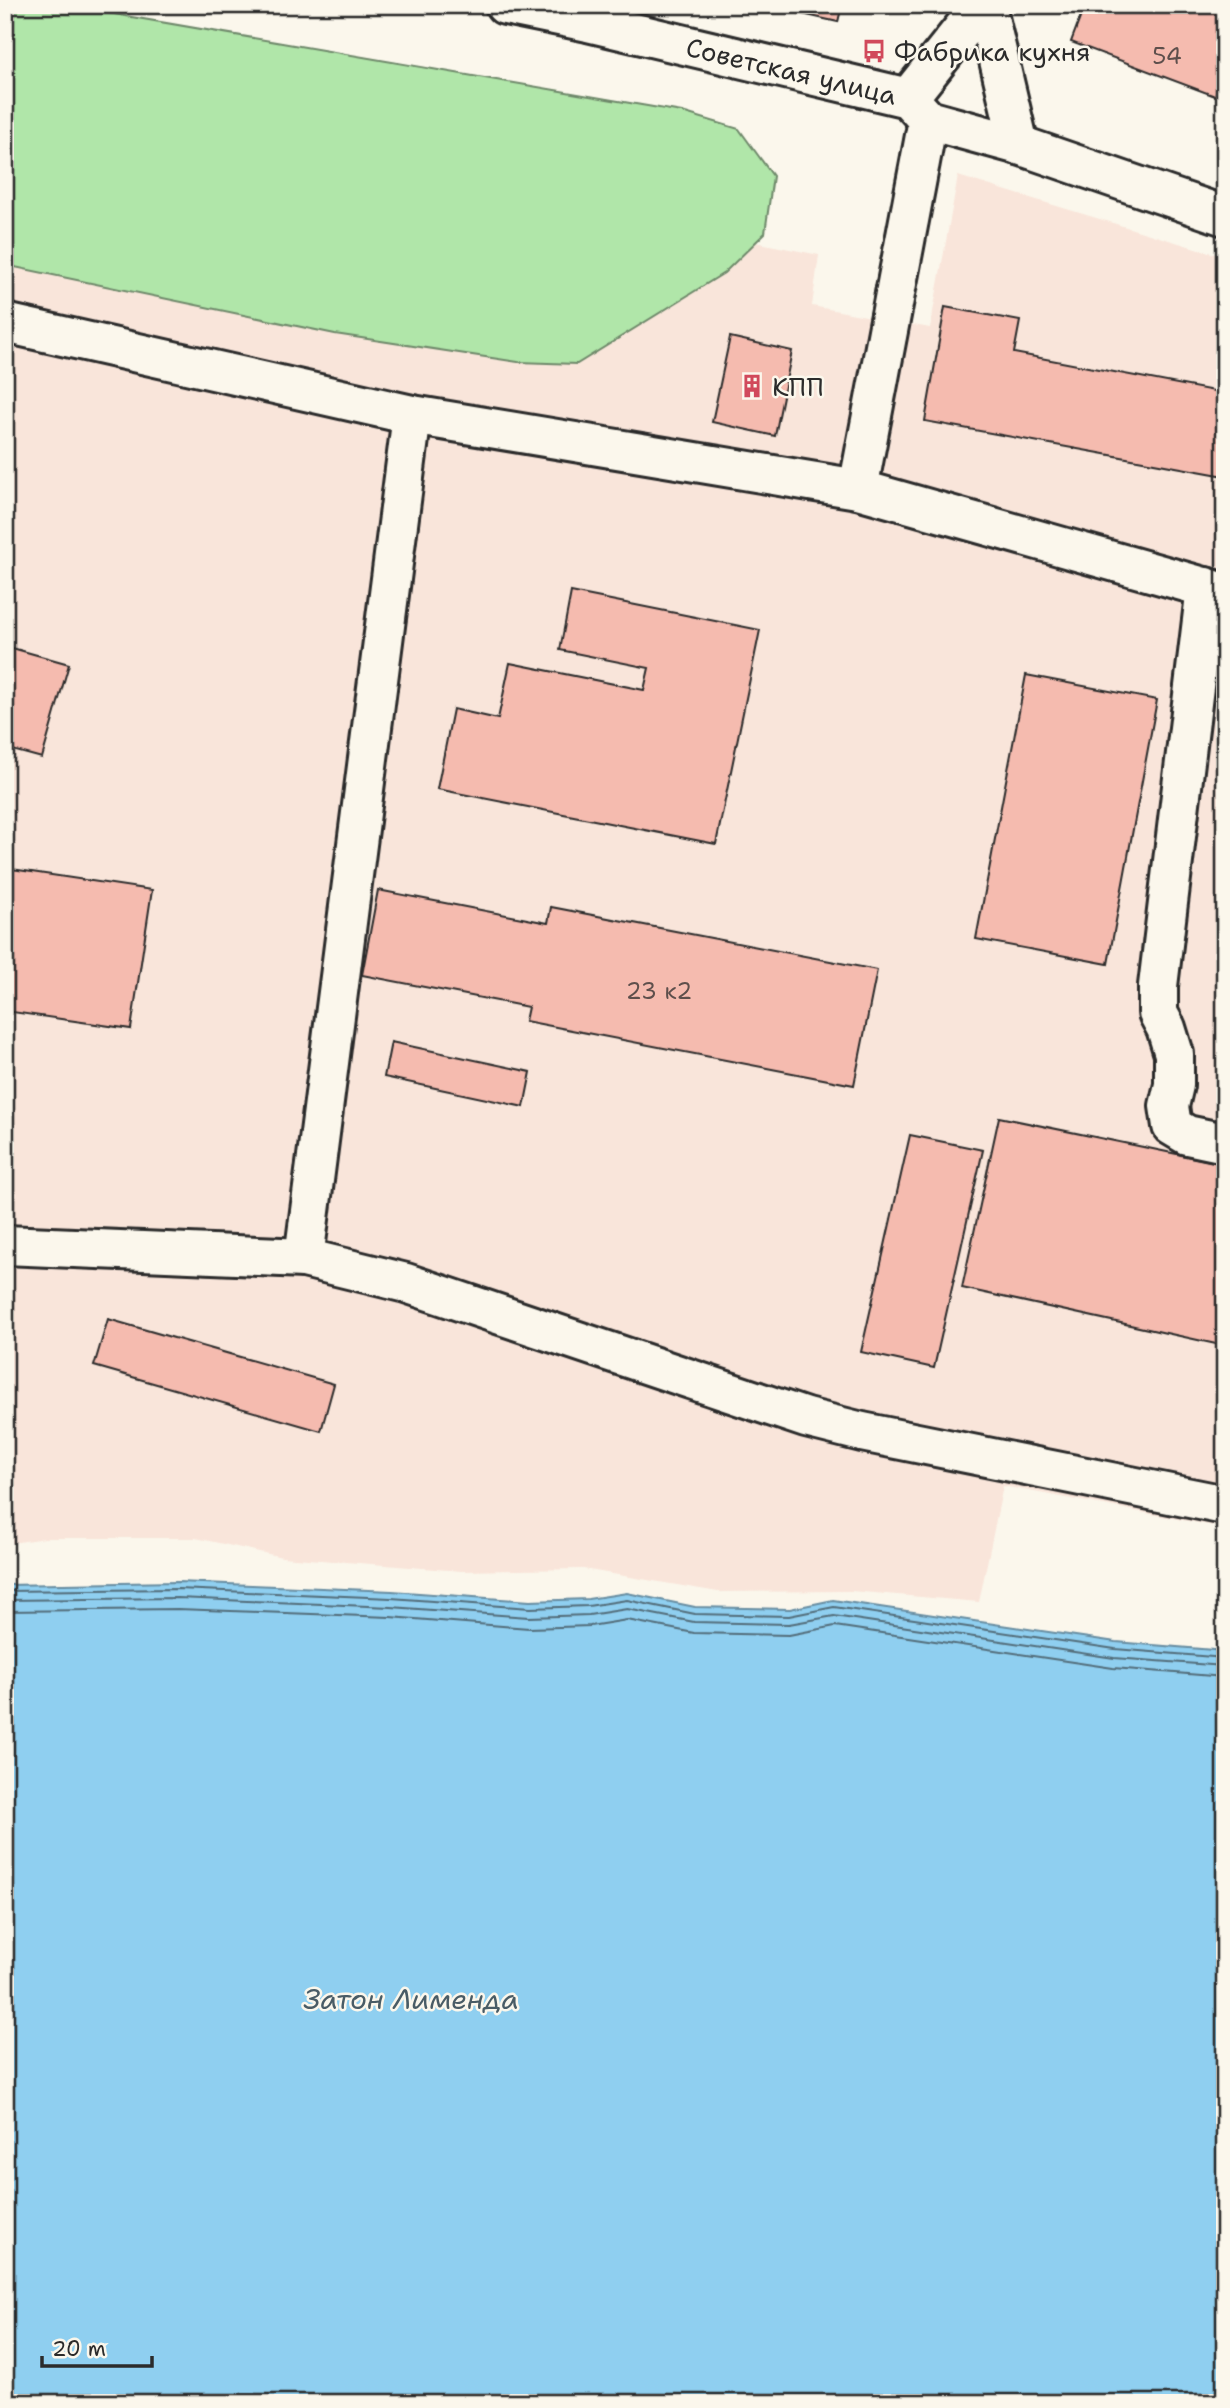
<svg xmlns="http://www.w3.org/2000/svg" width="1230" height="2408" font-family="'Shantell Sans',sans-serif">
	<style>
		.built { fill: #f9e5da }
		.green { fill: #b0e6a9; stroke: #6e886a; stroke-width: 2 }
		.water { fill: #8fcff0; stroke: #678da1; stroke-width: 2 }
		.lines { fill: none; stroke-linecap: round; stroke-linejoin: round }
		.shore { stroke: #536d7a; stroke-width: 2 }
		.building { fill: #f5bbaf; stroke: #2b2b2b; stroke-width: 2 }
		.minor-casing { stroke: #2b2b2b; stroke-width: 44 }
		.major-casing { stroke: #2b2b2b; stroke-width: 44 }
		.minor { stroke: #fbf7ec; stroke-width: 38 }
		.major { stroke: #fbf7ec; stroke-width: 38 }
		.labels { text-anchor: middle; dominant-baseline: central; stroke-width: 5; stroke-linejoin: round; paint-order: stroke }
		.number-label { font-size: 23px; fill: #5e4f4c }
		.poi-label { font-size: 26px; fill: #2b2b2b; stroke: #fbf7ec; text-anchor: start }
		.street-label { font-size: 26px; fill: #2b2b2b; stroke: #fbf7ec }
		.water-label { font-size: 28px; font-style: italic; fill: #495c66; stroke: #fbf7ec }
	</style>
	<rect width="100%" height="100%" fill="#fbf7ec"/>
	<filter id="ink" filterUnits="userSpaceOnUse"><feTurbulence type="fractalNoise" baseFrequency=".0143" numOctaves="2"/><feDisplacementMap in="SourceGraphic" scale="14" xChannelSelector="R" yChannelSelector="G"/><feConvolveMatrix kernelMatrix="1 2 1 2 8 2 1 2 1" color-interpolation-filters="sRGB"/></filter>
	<g filter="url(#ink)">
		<path class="built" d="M5,89l814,166 -7,51 118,22 28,-152 267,81v1271l-222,-42 -24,116 -128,-11 -133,1 -135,-23 -122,2 -179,-14 -86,-19h-151l-40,6z"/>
		<path class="green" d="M5,5h57l620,107 57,17 34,47 -8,57 -41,40 -147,91 -59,-2 -183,-28 -330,-69z"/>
		<path class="water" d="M178,1582l214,9 138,10 58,-2 39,-6 68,14 95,2 43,-9 283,42 109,9v752h-1220v-818z"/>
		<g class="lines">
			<g class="shore">
				<path d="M5,1591l173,-2 213,9 139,10 58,-2 39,-6 68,14 94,2 45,-9 281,42 110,9"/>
				<path d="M5,1600l173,-2 213,9 138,10 60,-2 38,-6 67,13 95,2 45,-8 280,42 111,8"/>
				<path d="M5,1611l173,-2 212,8 139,11 61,-2 37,-6 67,13 95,2 46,-9 278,42 112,9"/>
			</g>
		</g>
		<g class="building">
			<path d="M762,5h80l-4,17z"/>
			<path d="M1085,5h140v66l-10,25 -144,-54z"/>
			<path d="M945,307l75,14 -6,32 211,40v83l-300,-55z"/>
			<path d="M730,337l62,14 -17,85 -63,-14z"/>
			<path d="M571,592l189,38 -44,214 -279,-55 16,-80 45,10 12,-56 134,27 5,-22 -89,-18z"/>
			<path d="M5,646l64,18 -27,94 -37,-10z"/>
			<path d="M1026,675l131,25 -49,264 -132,-25z"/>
			<path d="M5,868l147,22 -21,139 -126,-18z"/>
			<path d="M378,890l170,33 3,-16 326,63 -23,115 -329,-64 3,-14 -166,-32z"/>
			<path d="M391,1042l140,30 -7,35 -140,-30z"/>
			<path d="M999,1117l226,47v182l-263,-58z"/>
			<path d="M910,1135l73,15 -49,218 -73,-16z"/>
			<path d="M108,1319l226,65 -13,47 -227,-65z"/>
		</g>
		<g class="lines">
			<g class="minor-casing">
				<g id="minor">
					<path d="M986,5l33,140"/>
					<path d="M908,98l74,-93"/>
					<path d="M5,323l407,92 446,74 367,104"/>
					<path d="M858,489l70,-369"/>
					<path d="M1206,587l-48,399v27l8,15 8,26v31l-5,21 3,20 15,9 38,8"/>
					<path d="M5,1245l299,13 102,25 400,135 56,14 363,73"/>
					<path d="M304,1258l108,-843"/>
				</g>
			</g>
			<g class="major-casing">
				<g id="major">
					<path id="s1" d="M505,5l83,17 320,76 20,22 91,25 206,71"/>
				</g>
			</g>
			<use href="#minor" class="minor"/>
			<use href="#major" class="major"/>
		</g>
	</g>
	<defs>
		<g id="bus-bare" transform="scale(1.89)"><path d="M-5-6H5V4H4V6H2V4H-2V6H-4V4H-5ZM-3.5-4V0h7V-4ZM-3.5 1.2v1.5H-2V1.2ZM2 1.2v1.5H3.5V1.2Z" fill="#d1495b" stroke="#fbf7ec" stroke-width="2.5" paint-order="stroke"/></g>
		<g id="building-bare" transform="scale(1.89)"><path d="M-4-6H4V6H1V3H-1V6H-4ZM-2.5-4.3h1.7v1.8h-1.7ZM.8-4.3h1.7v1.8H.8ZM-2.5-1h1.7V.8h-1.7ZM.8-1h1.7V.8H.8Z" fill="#d1495b" stroke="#fbf7ec" stroke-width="2.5" paint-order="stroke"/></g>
	</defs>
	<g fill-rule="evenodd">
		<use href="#bus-bare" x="874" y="51"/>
		<use href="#building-bare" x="752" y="386"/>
	</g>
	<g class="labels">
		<g class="number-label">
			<text x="1167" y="56">54</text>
			<text x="659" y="991">23 к2</text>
		</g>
		<g class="poi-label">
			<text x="894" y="51">Фабрика кухня</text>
			<text x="772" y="386">КПП</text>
		</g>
		<g class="street-label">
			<text stroke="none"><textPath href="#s1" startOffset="294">Советская улица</textPath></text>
		</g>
		<g class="water-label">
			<text x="411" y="1999">Затон Лименда</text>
		</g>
	</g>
	<rect width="1230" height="2408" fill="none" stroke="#fbf7ec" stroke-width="28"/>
	<rect x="14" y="14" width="1202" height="2380" fill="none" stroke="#2b2b2b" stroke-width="2.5" filter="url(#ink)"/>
	<path d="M42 2356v10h110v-10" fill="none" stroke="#2b2b2b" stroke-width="3.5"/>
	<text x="52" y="2356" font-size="21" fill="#2b2b2b" stroke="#fbf7ec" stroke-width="5" paint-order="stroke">20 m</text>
</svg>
